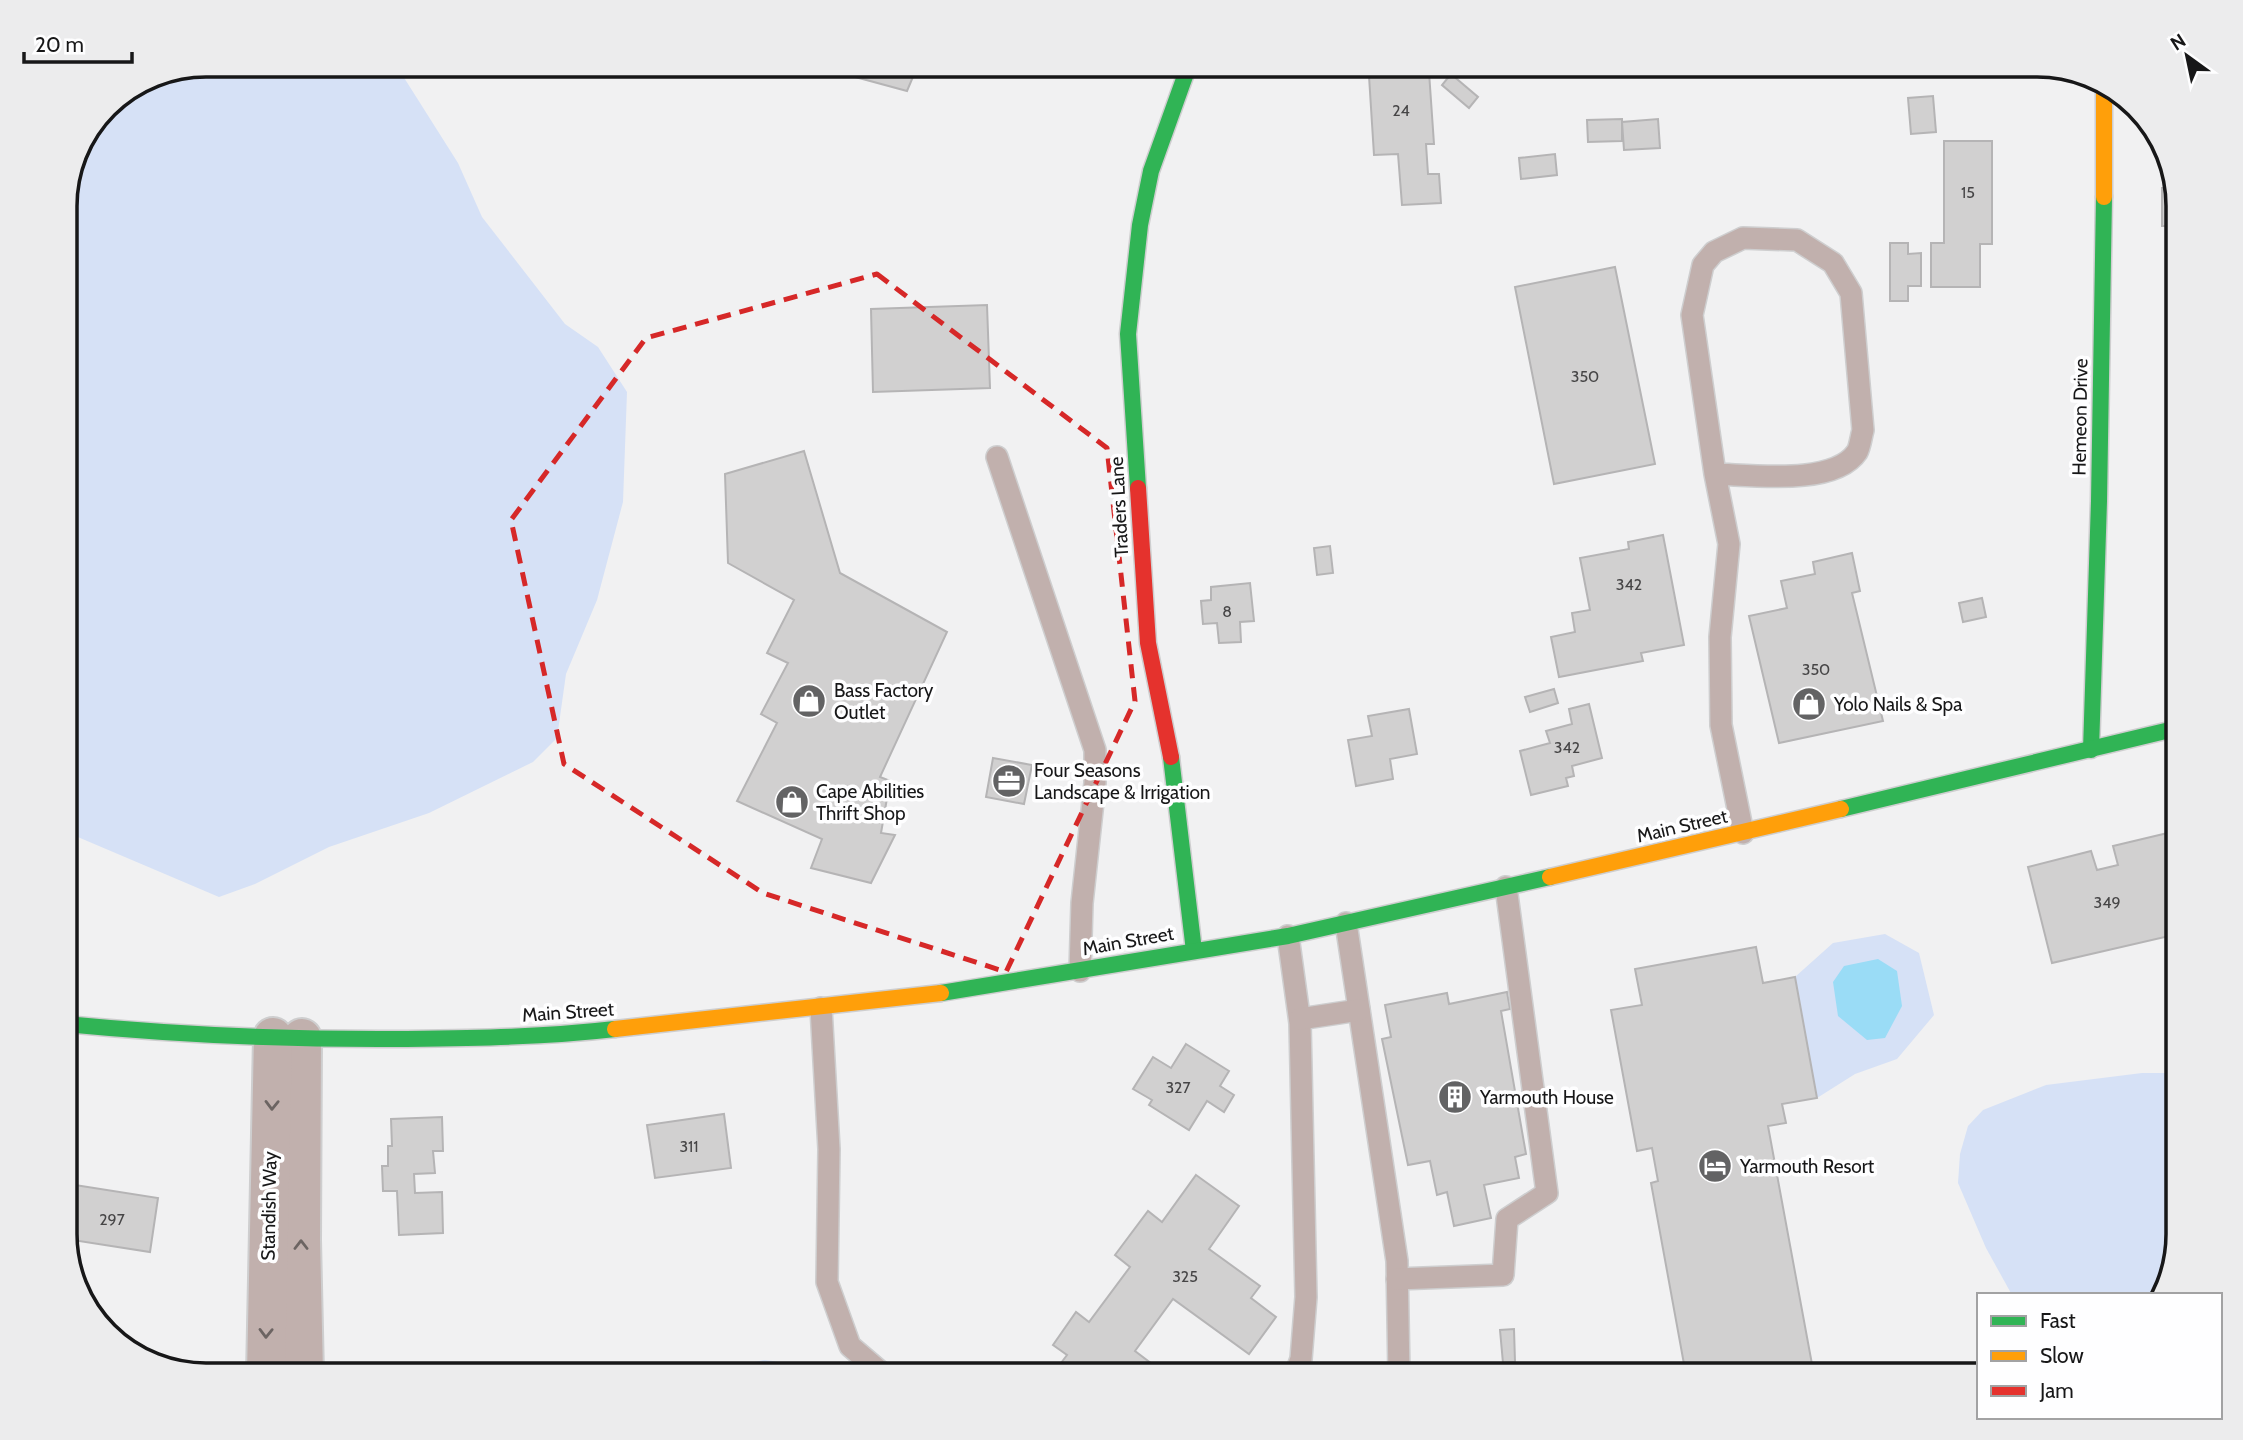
<svg xmlns="http://www.w3.org/2000/svg" width="2243" height="1440" font-family="Cabin,sans-serif">
	<style>
		.green { fill: #d6e1f6 }
		.water { fill: #9adcf6 }
		.building { fill: #d1d0d0; stroke: #b5b4b5; stroke-width: 2 }
		.lines { fill: none; stroke-linecap: round; stroke-linejoin: round }
		.lane-casing { stroke: #cececf; stroke-width: 24 }
		.street-casing { stroke: #cececf; stroke-width: 42 }
		.fast-casing { stroke: #cececf; stroke-width: 19 }
		.slow-casing { stroke: #cececf; stroke-width: 19 }
		.jam-casing { stroke: #cececf; stroke-width: 19 }
		.lane { stroke: #c1b0ad; stroke-width: 21 }
		.street { stroke: #c1b0ad; stroke-width: 38 }
		.fast { stroke: #30b455; stroke-width: 16 }
		.slow { stroke: #ff9f0a; stroke-width: 16 }
		.jam { stroke: #e5322d; stroke-width: 16 }
		.oneway { stroke: #6c6462 }
		.marked { fill: none; stroke: #d62828; stroke-width: 5; stroke-dasharray: 14 9; stroke-linejoin: round }
		.labels { text-anchor: middle; dominant-baseline: central; stroke-width: 7; stroke-linejoin: round; paint-order: stroke }
		.number-label { font-size: 16px; fill: #464546 }
		.street-label { font-size: 19px; fill: #171718; stroke: #fefeff }
		.poi-label { font-size: 19px; fill: #171718; stroke: #fefeff; text-anchor: start }
		.rim { fill: none; stroke: #171718; stroke-width: 3.5 }
	</style>
	<rect width="100%" height="100%" fill="#f1f1f2"/>
	<g class="green">
		<path d="M206,65h190l62,98 24,54 83,107 33,23 29,45 -4,110 -26,98 -31,74 -9,64 -24,24 -104,51 -100,34 -74,37 -36,13 -153,-65 -1,-3v-632l14,-53 27,-38 46,-31z"/>
		<path d="M1885,934l34,19 15,62 -37,44 -42,15 -38,24 -22,-121 38,-34z"/>
		<path d="M2142,1073h36v162l-18,60h-148l-26,-47 -28,-65 2,-29 8,-28 15,-16 63,-25z"/>
		<path d="M764,1360c12,1 22,2 25,15h-69l20,-10z"/>
	</g>
	<path class="water" d="M1878,959l19,12 5,35 -17,32 -18,2 -29,-24 -5,-34 11,-16z"/>
	<g class="building">
		<path d="M852,65h66l-11,26 -59,-16z"/>
		<path d="M1429,72l5,72h-8l2,30h11l2,29 -39,2 -4,-51 -24,1 -5,-79z"/>
		<path d="M1451,74l27,23 -9,11 -27,-23z"/>
		<path d="M1933,96l3,36 -25,2 -3,-36z"/>
		<path d="M1622,119v22l-34,1 -1,-22z"/>
		<path d="M1658,119l2,29 -36,2 -2,-28z"/>
		<path d="M1944,141h48v103h-12v43h-49v-44h13z"/>
		<path d="M1555,154l2,21 -36,4 -2,-21z"/>
		<path d="M2162,188h12l4,17v21h-16z"/>
		<path d="M1890,243h18v11l13,-1v33h-13v15h-18z"/>
		<path d="M1615,267l40,197 -101,20 -39,-197z"/>
		<path d="M987,305l3,83 -117,4 -2,-83z"/>
		<path d="M2178,329v69h-7l-2,-68z"/>
		<path d="M804,451l36,122 107,59 -67,145 10,4 -9,52 14,2 -24,48 -60,-15 11,-29 -85,-38 40,-78 -16,-9 27,-51 -21,-10 27,-53 -66,-37 -3,-89z"/>
		<path d="M1663,535l21,110 -43,8 2,8 -84,16 -8,-40 24,-5 -3,-19 18,-3 -10,-52 49,-9 -1,-7z"/>
		<path d="M1330,546l3,27 -16,2 -3,-27z"/>
		<path d="M1852,553l8,38 -8,2 31,128 -104,22 -30,-127 38,-8 -6,-27 34,-7 -2,-12z"/>
		<path d="M2175,564h3v56h-6z"/>
		<path d="M1250,583l4,38 -14,1 1,20 -22,1 -2,-20 -14,1 -2,-23 10,-1v-13z"/>
		<path d="M1982,598l4,19 -23,5 -4,-19z"/>
		<path d="M1554,689l4,14 -28,9 -5,-15z"/>
		<path d="M1589,704l13,54 -30,8 2,10 -8,2 2,8 -37,9 -11,-44 30,-8 -4,-12 26,-7 -3,-15z"/>
		<path d="M1409,709l8,45 -27,5 3,20 -37,7 -8,-46 24,-4 -4,-20z"/>
		<path d="M993,758l39,7 -8,39 -38,-7z"/>
		<path d="M2176,831l2,10v93l-126,29 -24,-96 63,-16 6,19 21,-5 -5,-19z"/>
		<path d="M1756,947l7,36 32,-6 22,121 -35,6 4,19 -18,3 46,249h-128l-35,-192 7,-2 -6,-33 -15,3 -26,-141 31,-5 -7,-36z"/>
		<path d="M1507,992l3,17 -9,2 25,143 -11,3 4,21 -35,7 7,33 -37,8 -7,-34 -10,3 -7,-34 -22,4 -26,-126 9,-2 -6,-32 62,-12 2,11z"/>
		<path d="M1186,1044l43,27 -9,15 14,9 -10,17 -17,-11 -18,29 -40,-25 3,-5 -19,-11 20,-32 18,11z"/>
		<path d="M724,1114l7,54 -76,10 -8,-53z"/>
		<path d="M442,1117l1,34h-10l2,22 -21,1 1,19 27,-1 1,41 -44,2 -2,-44h-14l-1,-25h6v-20h4l-1,-27z"/>
		<path d="M1196,1175l43,31 -30,43 51,37 -9,12 25,19 -27,37 -76,-55 -38,52 17,13 -9,11h-91l15,-20 -14,-10 23,-33 13,10 41,-55 -15,-12 33,-44 14,11z"/>
		<path d="M75,1185l83,13 -8,54 -84,-13z"/>
		<path d="M1514,1329l1,33 -12,1 -3,-33z"/>
		<path d="M145,1354l41,8 -1,7 -40,-12z"/>
		<path d="M446,1369v6h-80v-3z"/>
	</g>
	<g class="lines">
		<g class="lane-casing">
			<g id="lane">
				<path d="M997,457l98,293v33l-13,120 -2,68"/>
				<path d="M1715,474c37,1 119,12 142,-22 3,-5 4,-15 6,-22l-12,-137 -18,-30 -36,-23 -54,-2 -29,14 -11,13 -11,50 23,159 14,70 -9,93 1,88 22,108"/>
				<path d="M1346,923l51,338 2,114"/>
				<path d="M1288,936l12,87 6,274 -5,62 -6,16"/>
				<path d="M821,1008l8,141 -2,133 23,64 34,29"/>
				<path d="M1300,1019l59,-9"/>
				<path d="M1397,1279l106,-4 4,-56 40,-26 -41,-306"/>
			</g>
		</g>
		<g class="street-casing">
			<g id="street">
				<path d="M302,1038l-1,202 3,135"/>
				<path d="M266,1375l7,-338"/>
			</g>
		</g>
		<g class="fast-casing">
			<g id="fast">
				<path d="M1138,488l-10,-154 12,-109 11,-54 38,-106"/>
				<path d="M2091,750l8,-249 5,-304"/>
				<path d="M1171,757l23,194"/>
				<path d="M1841,809l337,-81"/>
				<path d="M941,993l347,-57 262,-59"/>
				<path d="M65,1024c114,11 227,16 342,15 70,-1 139,-2 208,-10"/>
			</g>
		</g>
		<g class="slow-casing">
			<g id="slow">
				<path d="M2104,197v-112"/>
				<path d="M1550,877l291,-68"/>
				<path d="M615,1029l326,-36"/>
			</g>
		</g>
		<g class="jam-casing">
			<path id="jam" d="M1138,488l10,155 23,114"/>
		</g>
		<use href="#lane" class="lane"/>
		<use href="#street" class="street"/>
		<use href="#fast" class="fast"/>
		<use href="#slow" class="slow"/>
		<use href="#jam" class="jam"/>
	</g>
	<defs><path id="oneway-chevron" d="M-2-3.5L2.5 0L-2 3.5" fill="none" stroke-width="1.6" stroke-linecap="round" stroke-linejoin="round" transform="scale(1.75)"/></defs>
	<g class="oneway">
		<use href="#oneway-chevron" transform="translate(272 1105) rotate(91)"/>
		<use href="#oneway-chevron" transform="translate(301 1245) rotate(-90)"/>
		<use href="#oneway-chevron" transform="translate(266 1333) rotate(91)"/>
	</g>
	<path class="marked" d="M877,274l230,174 28,253 -129,271 -243,-79 -199,-129 -53,-244 135,-182z"/>
	<defs>
		<g id="shop-disc" transform="scale(1.75)"><circle r="9.5" fill="#636364" stroke="#fefeff"/><path d="M-5-2.5h2.3a2.7 3.5 0 0 1 5.4 0H5L5.5 6h-11ZM-1.5-2.5h3a1.5 2.3 0 0 0-3 0Z" fill="#fff"/></g>
		<g id="office-disc" transform="scale(1.75)"><circle r="9.5" fill="#636364" stroke="#fefeff"/><path d="M-6-3h4V-5.5h4V-3h4V5H-6ZM-1-4.5V-3h2v-1.5ZM-6 0V1H6V0Z" fill="#fff"/></g>
		<g id="building-disc" transform="scale(1.75)"><circle r="9.5" fill="#636364" stroke="#fefeff"/><path d="M-4-6H4V6H1V3H-1V6H-4ZM-2.5-4.3h1.7v1.8h-1.7ZM.8-4.3h1.7v1.8H.8ZM-2.5-1h1.7V.8h-1.7ZM.8-1h1.7V.8H.8Z" fill="#fff"/></g>
		<g id="hotel-disc" transform="scale(1.75)"><circle r="9.5" fill="#636364" stroke="#fefeff"/><path d="M-6-4.5h1.5V1H6V5H4.5V3h-9V5H-6ZM-4 0a1.8 1.8 0 1 1 3.6 0ZM.5 0V-2.5h3Q6-2.5 6 0Z" fill="#fff"/></g>
	</defs>
	<g fill-rule="evenodd">
		<use href="#shop-disc" x="809" y="701"/>
		<use href="#shop-disc" x="1809" y="704"/>
		<use href="#office-disc" x="1009" y="781"/>
		<use href="#shop-disc" x="792" y="802"/>
		<use href="#building-disc" x="1455" y="1097"/>
		<use href="#hotel-disc" x="1715" y="1166"/>
	</g>
	<g class="labels">
		<g class="number-label">
			<text x="1401" y="110">24</text>
			<text x="1968" y="192">15</text>
			<text x="1585" y="376">350</text>
			<text x="1629" y="584">342</text>
			<text x="1227" y="611">8</text>
			<text x="1816" y="669">350</text>
			<text x="1567" y="747">342</text>
			<text x="2107" y="902">349</text>
			<text x="1178" y="1087">327</text>
			<text x="689" y="1146">311</text>
			<text x="112" y="1219">297</text>
			<text x="1185" y="1276">325</text>
		</g>
		<g class="street-label">
			<text transform="translate(2080 417) rotate(-89)">Hemeon Drive</text>
			<text transform="translate(1119 507) rotate(-93)">Traders Lane</text>
			<text transform="translate(1682 826) rotate(-13)">Main Street</text>
			<text transform="translate(1128 941) rotate(-10)">Main Street</text>
			<text transform="translate(568 1012) rotate(-4)">Main Street</text>
			<text transform="translate(269 1206) rotate(-89)">Standish Way</text>
		</g>
		<g class="poi-label">
			<text x="834" y="690">Bass Factory<tspan x="834" dy="22">Outlet</tspan></text>
			<text x="1834" y="704">Yolo Nails &amp; Spa</text>
			<text x="1034" y="770">Four Seasons<tspan x="1034" dy="22">Landscape &amp; Irrigation</tspan></text>
			<text x="816" y="791">Cape Abilities<tspan x="816" dy="22">Thrift Shop</tspan></text>
			<text x="1480" y="1097">Yarmouth House</text>
			<text x="1740" y="1166">Yarmouth Resort</text>
		</g>
	</g>
	<path d="M0 0H2243V1440H0ZM206 77H2037A129 129 0 0 1 2166 206V1234A129 129 0 0 1 2037 1363H206A129 129 0 0 1 77 1234V206A129 129 0 0 1 206 77Z" fill="#ececed" fill-rule="evenodd"/>
	<path class="rim" d="M206 77H2037A129 129 0 0 1 2166 206V1234A129 129 0 0 1 2037 1363H206A129 129 0 0 1 77 1234V206A129 129 0 0 1 206 77Z"/>
	<rect x="1977" y="1293" width="245" height="126" fill="#fefeff" stroke="#a2a2a3" stroke-width="2"/>
	<rect x="1991" y="1316" width="35" height="10" fill="#30b455" stroke="#a2a2a3" stroke-width="2"/>
	<text x="2040" y="1328" font-size="21" fill="#171718">Fast</text>
	<rect x="1991" y="1351" width="35" height="10" fill="#ff9f0a" stroke="#a2a2a3" stroke-width="2"/>
	<text x="2040" y="1363" font-size="21" fill="#171718">Slow</text>
	<rect x="1991" y="1386" width="35" height="10" fill="#e5322d" stroke="#a2a2a3" stroke-width="2"/>
	<text x="2040" y="1398" font-size="21" fill="#171718">Jam</text>
	<g transform="translate(2187 56) rotate(327)" stroke="#fefeff" stroke-width="5" paint-order="stroke">
	<path d="M0-5L12 26L0 18L-12 26Z" fill="#171718"/>
	<text y="-10" font-size="19" font-weight="bold" text-anchor="middle" fill="#171718">N</text>
	</g>
	<path d="M24 52v10h108v-10" fill="none" stroke="#171718" stroke-width="3.5"/>
	<text x="35" y="52" font-size="21" fill="#171718" stroke="#fefeff" stroke-width="5" paint-order="stroke">20 m</text>
</svg>
